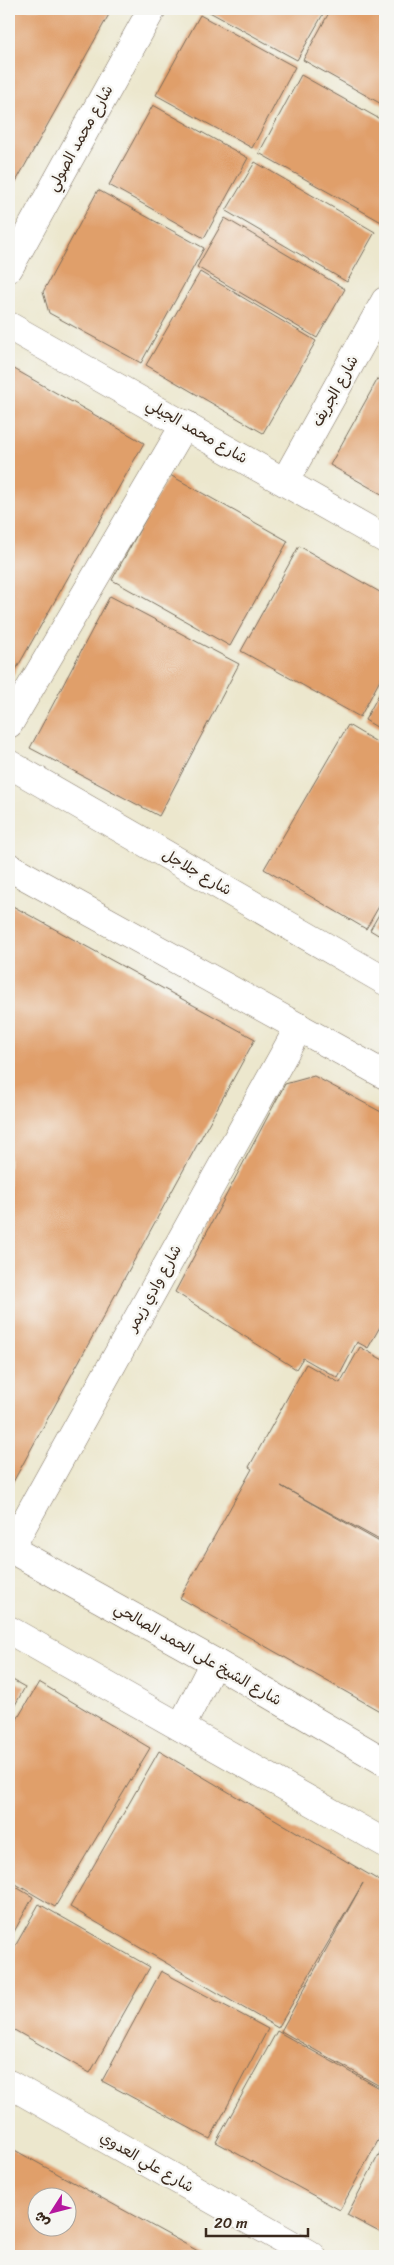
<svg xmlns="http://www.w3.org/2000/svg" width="394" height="2265" font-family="Sriracha,'Playpen Sans Arabic',sans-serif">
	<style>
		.building { fill: #e09f6b; fill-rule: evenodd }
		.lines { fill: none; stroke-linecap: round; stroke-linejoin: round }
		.minor-casing { stroke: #796c5b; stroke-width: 29 }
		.minor { stroke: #fff; stroke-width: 28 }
		.labels { text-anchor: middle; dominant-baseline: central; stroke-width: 5; stroke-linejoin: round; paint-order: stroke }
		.street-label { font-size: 15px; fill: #3b2a1e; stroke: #f6f6f2 }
	</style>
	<rect width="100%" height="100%" fill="#f6f6f2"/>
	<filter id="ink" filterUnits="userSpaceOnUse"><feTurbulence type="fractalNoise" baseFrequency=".02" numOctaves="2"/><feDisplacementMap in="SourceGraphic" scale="10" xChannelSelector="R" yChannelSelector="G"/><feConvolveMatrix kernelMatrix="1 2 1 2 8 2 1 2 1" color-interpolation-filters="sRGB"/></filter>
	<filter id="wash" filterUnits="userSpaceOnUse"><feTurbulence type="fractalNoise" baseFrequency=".0096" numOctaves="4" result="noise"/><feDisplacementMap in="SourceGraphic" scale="20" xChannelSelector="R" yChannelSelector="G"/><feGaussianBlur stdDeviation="1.12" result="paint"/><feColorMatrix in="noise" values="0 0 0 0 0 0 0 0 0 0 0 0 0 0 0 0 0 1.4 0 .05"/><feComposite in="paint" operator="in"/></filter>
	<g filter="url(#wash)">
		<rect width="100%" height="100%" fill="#ece7cd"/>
		<g id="blocks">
			<g class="building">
				<path d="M9,9h103l-103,185z"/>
				<path d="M204,9h122l-29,51z"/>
				<path d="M331,9h54v97l-82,-46z"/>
				<path d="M200,15l95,52 -43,81 -96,-53z"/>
				<path d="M301,75l84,47v102l-126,-71z"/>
				<path d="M153,105l95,53 -44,80 -95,-53z"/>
				<path d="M255,162l120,70 -28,50 -121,-71z"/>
				<path d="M98,190l106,58 -63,115 -92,-50 -6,-21z"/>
				<path d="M225,218l120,71 -28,49 -120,-71z"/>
				<path d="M200,272l116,69 -53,92 -117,-68z"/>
				<path d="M9,366l135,77 -135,239z"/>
				<path d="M385,366v130l-55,-31z"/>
				<path d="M170,475l118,66 -58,105 -118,-66z"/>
				<path d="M299,546l86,49v76l-25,46 -119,-66z"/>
				<path d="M110,596l129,68 -80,152 -129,-68z"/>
				<path d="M385,683v49l-20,-12z"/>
				<path d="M348,725l37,22v149l-19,33 -102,-60z"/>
				<path d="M9,904l246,135 -243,445 -3,1z"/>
				<path d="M385,904v35l-15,-9z"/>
				<path d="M314,1076l71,38v204l-17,30 -11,-6 -19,36 -35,-20 -7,11 -121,-77 110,-208z"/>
				<path d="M360,1347l25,14v182l-104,-57 104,59v169l-205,-116 72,-129 -3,-2 57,-103 34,19z"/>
				<path d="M9,1678l16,9 -16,29z"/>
				<path d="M39,1682l111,66 -95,159 -46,-27v-147z"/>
				<path d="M159,1751l226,133v205l-104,-58 82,-148 -85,145 -208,-121z"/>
				<path d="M9,1883l24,14 -24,44z"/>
				<path d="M39,1904l111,63 -60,106 -81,-46v-70z"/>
				<path d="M161,1971l107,58 -58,110 -108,-58z"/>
				<path d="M277,2031l108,60v37l-45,82 -124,-68z"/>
				<path d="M385,2143v92l-38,-20z"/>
				<path d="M9,2147l198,109h-198zM38,2198h30v30h-30z"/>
			</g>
		</g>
	</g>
	<g filter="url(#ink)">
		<use href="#blocks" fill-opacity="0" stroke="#796c5b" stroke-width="1"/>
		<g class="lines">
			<g class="minor-casing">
				<g id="minor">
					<path d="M9,268l143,-259"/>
					<path d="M9,326l376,213"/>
					<path d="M285,481l100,-180"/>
					<path d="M9,724l176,-300"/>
					<path d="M9,764l376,217"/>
					<path d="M9,867l376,208"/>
					<path d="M9,1548l205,114 171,100"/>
					<path d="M10,1549l289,-522"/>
					<path d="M9,1630l376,213"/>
					<path d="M181,1727l33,-65"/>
					<path d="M9,2084l303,172"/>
				</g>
			</g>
			<use href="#minor" class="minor"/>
		</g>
	</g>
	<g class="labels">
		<g class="street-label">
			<text transform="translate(80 138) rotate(-61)">شارع محمد الصولي</text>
			<text transform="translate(335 391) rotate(-61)">شارع الجريف</text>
			<text transform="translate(197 431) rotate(30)">شارع محمد الجيلي</text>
			<text transform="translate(197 872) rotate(30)">شارع جلاجل</text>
			<text transform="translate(154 1288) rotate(-61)">شارع وادي زيمر</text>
			<text transform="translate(198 1654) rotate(30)">شارع الشيخ على الحمد الصالحي</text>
			<text transform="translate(147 2162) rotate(30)">شارع علي العدوي</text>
		</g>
	</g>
	<rect width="394" height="2265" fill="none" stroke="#f6f6f2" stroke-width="30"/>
	<g transform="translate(52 2212) rotate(234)"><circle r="24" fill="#f6f6f2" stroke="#aba49d"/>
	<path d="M0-4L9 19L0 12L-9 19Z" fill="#b5179e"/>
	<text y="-8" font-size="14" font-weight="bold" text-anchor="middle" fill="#3b2a1e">ش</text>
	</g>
	<path d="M206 2228v8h102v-8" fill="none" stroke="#3b2a1e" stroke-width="2.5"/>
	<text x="214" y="2228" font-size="15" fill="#3b2a1e" stroke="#f6f6f2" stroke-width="4" paint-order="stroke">20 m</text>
</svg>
